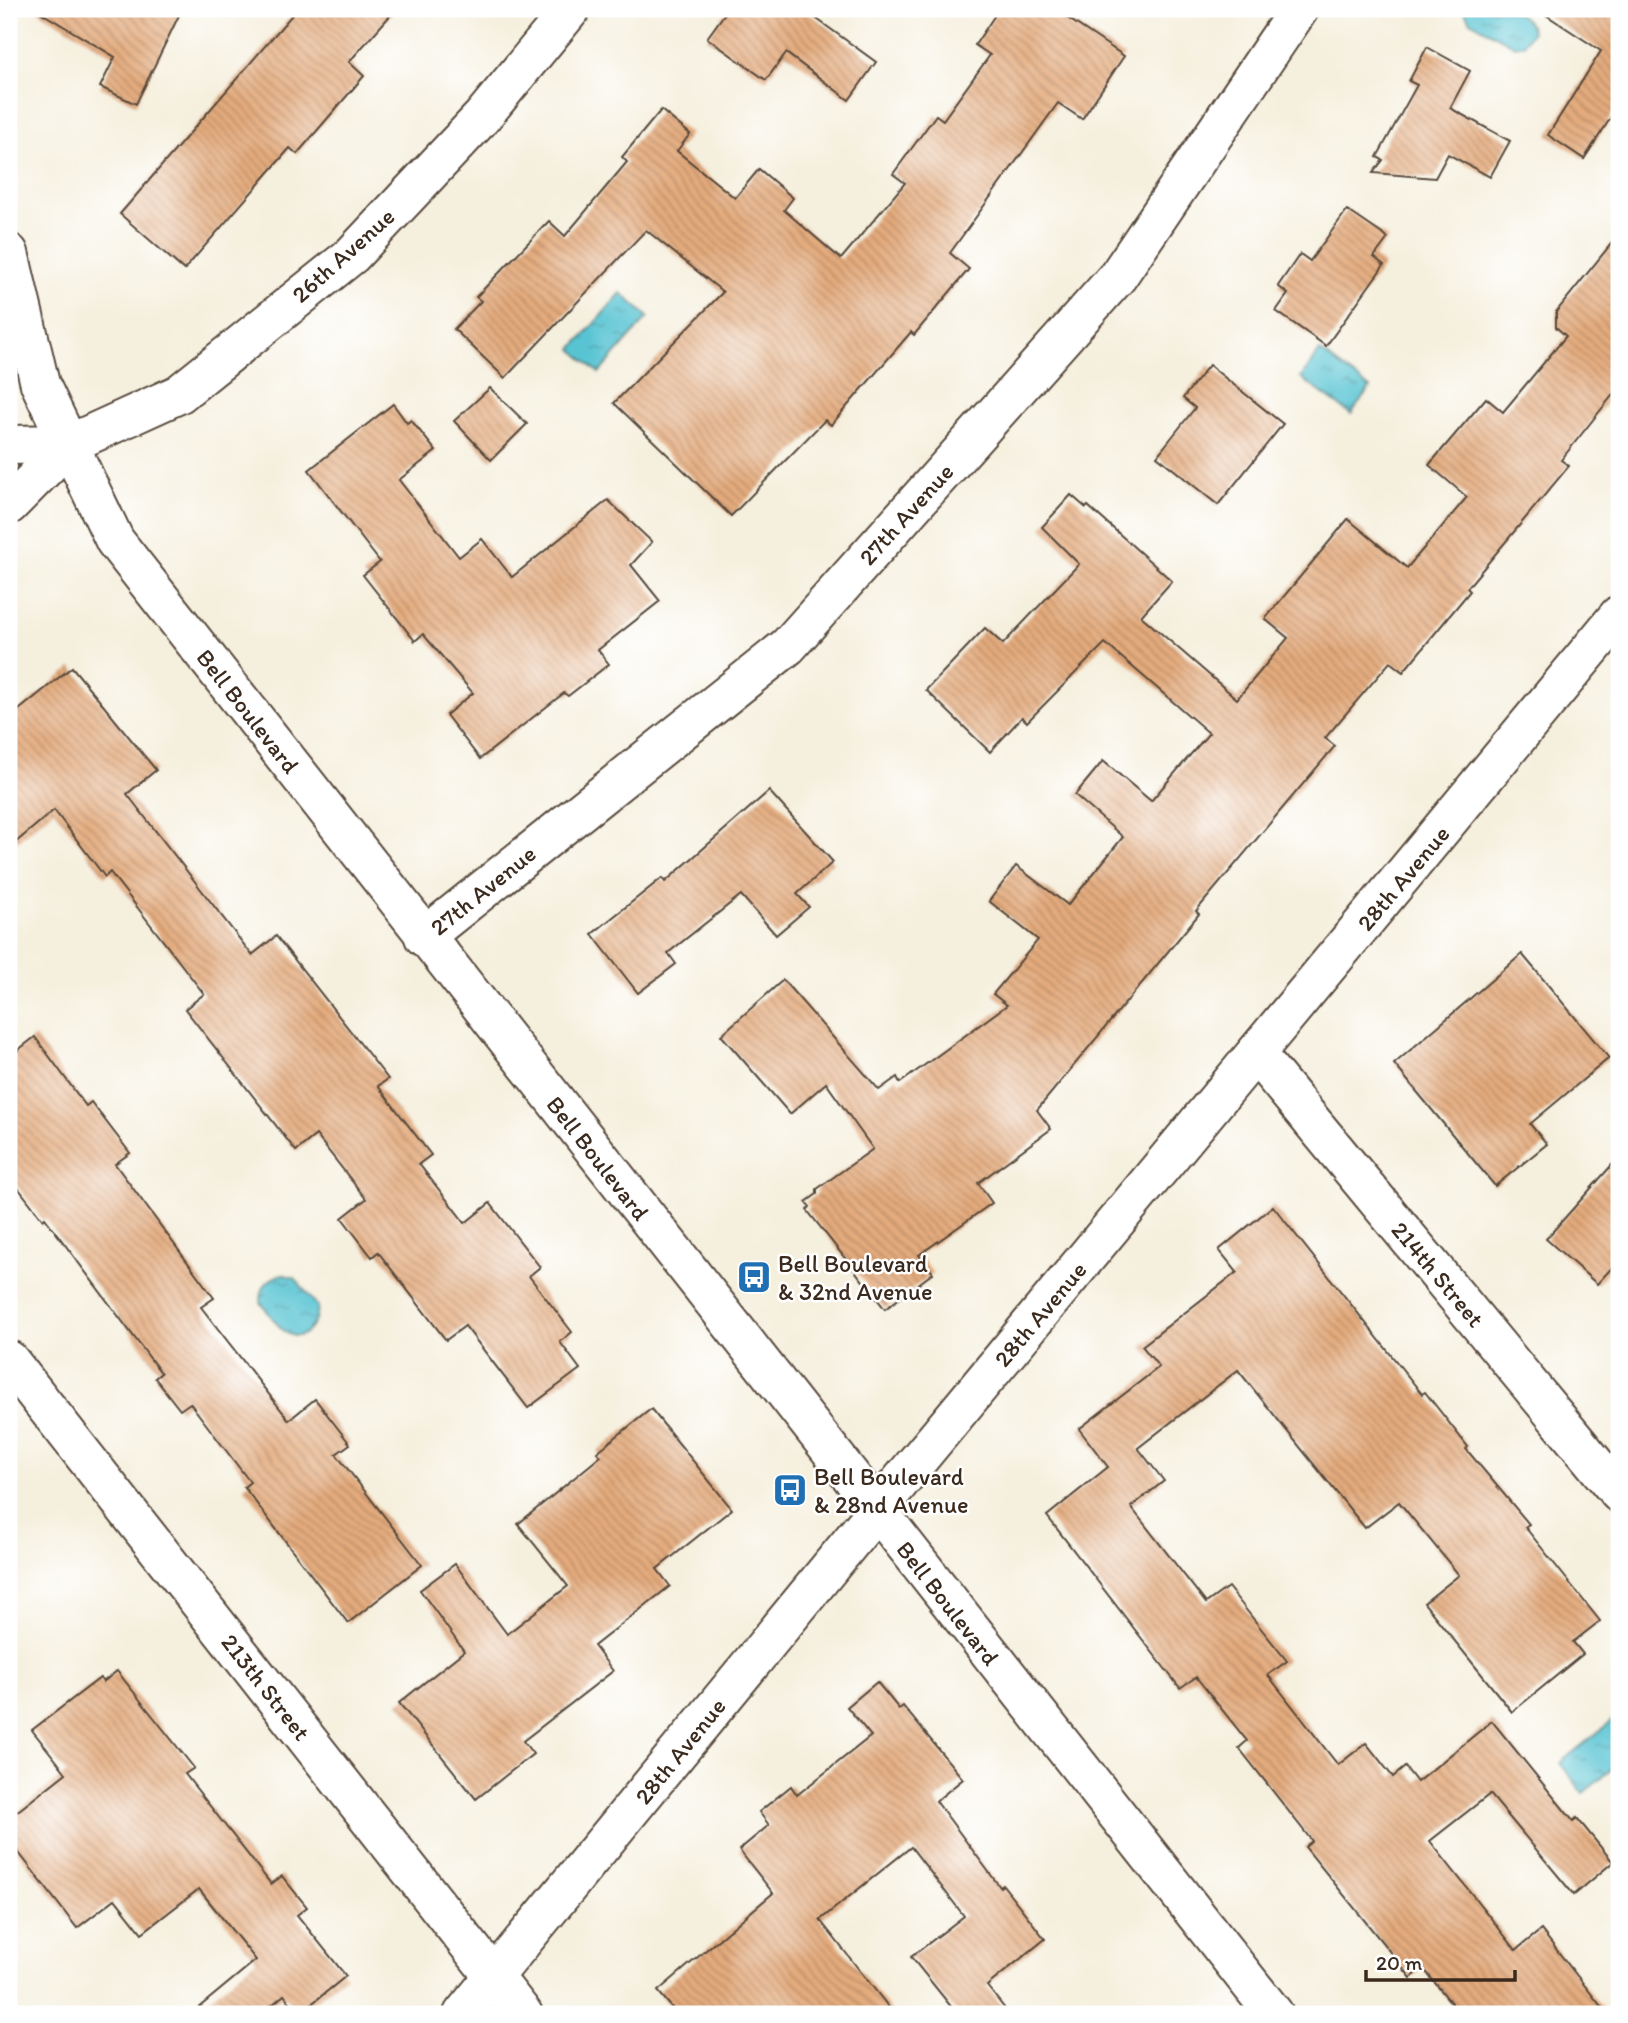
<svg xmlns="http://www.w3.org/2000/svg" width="1628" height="2023" font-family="Itim,sans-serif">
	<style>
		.water { fill: url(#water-ripples); stroke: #4a7778; stroke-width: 2 }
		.building { fill: url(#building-back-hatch) }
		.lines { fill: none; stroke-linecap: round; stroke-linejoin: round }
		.minor-casing { stroke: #57483b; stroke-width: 42 }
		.minor { stroke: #fff; stroke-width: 38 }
		.labels { text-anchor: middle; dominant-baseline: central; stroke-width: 5; stroke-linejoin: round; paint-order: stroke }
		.street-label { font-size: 24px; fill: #3b2a1e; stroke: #fff }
		.poi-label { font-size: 24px; fill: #3b2a1e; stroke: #fff; text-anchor: start }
	</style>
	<defs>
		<pattern id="water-ripples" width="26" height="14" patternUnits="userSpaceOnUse" patternTransform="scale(1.75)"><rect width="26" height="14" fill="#59c4d3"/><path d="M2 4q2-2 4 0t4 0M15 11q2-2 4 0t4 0" fill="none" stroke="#4b9fab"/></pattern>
		<pattern id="building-back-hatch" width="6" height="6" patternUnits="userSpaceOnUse" patternTransform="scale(1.75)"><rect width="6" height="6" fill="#e4ab7d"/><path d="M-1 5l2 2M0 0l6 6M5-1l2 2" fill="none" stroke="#ba8b66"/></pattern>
	</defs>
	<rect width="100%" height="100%" fill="#fff"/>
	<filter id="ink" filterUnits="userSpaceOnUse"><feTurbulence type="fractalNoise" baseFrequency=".0143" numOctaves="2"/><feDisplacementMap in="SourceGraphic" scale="14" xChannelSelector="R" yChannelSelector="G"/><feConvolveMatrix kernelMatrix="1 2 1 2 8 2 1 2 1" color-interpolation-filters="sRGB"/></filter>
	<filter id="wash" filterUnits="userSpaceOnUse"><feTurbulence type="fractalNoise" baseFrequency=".00686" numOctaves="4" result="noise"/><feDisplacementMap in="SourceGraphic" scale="28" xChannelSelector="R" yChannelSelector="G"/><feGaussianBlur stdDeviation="1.57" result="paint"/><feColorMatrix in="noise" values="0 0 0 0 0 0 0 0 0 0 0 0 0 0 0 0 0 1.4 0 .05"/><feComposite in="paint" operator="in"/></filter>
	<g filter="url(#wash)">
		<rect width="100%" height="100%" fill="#f5efdd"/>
		<g class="water">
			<path d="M1463,9c22,0 63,-6 69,23l-9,12 -8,2 -45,-25z"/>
			<path d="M621,293l27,24 -49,56 -27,-24z"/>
			<path d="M1320,351l50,37 -19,26 -50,-36z"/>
			<path d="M282,1274l13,4 23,29c-1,19 -17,40 -36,22 -8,-7 -14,-18 -21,-26 0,-17 5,-23 21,-29z"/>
			<path d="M1619,1715v49l-36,29 -23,-30z"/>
		</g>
		<g id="blocks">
			<g class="building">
				<path d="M35,9h147l-46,95 -36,-17 15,-30z"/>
				<path d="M297,9h99l-47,53 15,14 -67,78 -7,-6 -106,122 -64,-56z"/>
				<path d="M728,9h75l73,53 -27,38 -63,-47 -20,27 -59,-42z"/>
				<path d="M999,9h55l70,47 -42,63 -24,-16 -108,150 19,16 -55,66 -3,-3 -80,93 -6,-5 -94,96 -117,-113 109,-111 -77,-62 -141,148 -51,-49 27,-28 -5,-4 73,-76 16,15 62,-74 -5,-5 39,-47 29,24 -13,17 58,47 24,-29 34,29 -9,12 57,49 64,-76 -12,-9 43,-59 7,5 47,-65 -15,-10z"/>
				<path d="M1537,9h82v96l-35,54 -36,-24 53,-84z"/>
				<path d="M1427,47l43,24 -20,37 60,33 -20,36 -42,-23 -13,24 -62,-5 10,-13 -6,-3 40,-72 -8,-4z"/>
				<path d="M1347,210l41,28 -14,19 10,8 -58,81 -50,-35 12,-17 -10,-8 22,-32 10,7z"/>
				<path d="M1619,234v153l-58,73 8,6 -102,122 3,3 -67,81 -13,-10 -65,76 10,8 -139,165 3,3 -162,196 14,19 -73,54 14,20 -73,52 14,18 -48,36 -78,-99 3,-3 -4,-5 11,-8v-5l56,-40 -47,-66 -36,31 -69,-79 62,-55 96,110 18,-13 3,6 107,-78 -14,-11 45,-54 -49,-39 27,-35 52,39 55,-68 -48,-42 28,-34 48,40 58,-68 -104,-90 -78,79 -5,-5 -32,35 -64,-62 59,-62 18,16 76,-80 -37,-37 29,-32 15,13 2,-2 84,75 -31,35 96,83 51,-61 -23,-19 83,-100 59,49 60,-71 -38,-32 57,-67 17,14 63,-76 -10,-9v-15z"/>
				<path d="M1209,365l74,59 -65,81 -61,-49 38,-48 -12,-10z"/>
				<path d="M490,388l37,36 -36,36 -37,-39z"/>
				<path d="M393,404l14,19 4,-3 25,31 -37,29 60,77 23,-18 30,38 96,-77 44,42 -21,23 29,36 -62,49 11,14 -41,32 -4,-3 -84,66 -34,-44 27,-22 -50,-59 -8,7 -52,-66 17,-13 -71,-92z"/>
				<path d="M72,667l84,103 -29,24 125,161 24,-19 112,143 -10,7 53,69 -12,9 46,59 25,-20 50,64 -11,9 43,56 -12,10 20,27 -52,39 -63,-82 -19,14 -68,-88 -6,5 -30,-39 24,-19 -50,-64 -20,16 -111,-142 19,-15 -94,-122 -5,5 -51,-67 -45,38v-130z"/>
				<path d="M769,791l64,71 -36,32 12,13 -33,28 -35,-40 -73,58 8,11 -38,29 -46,-59 70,-56 3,4z"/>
				<path d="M1522,954l87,104 -79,66 17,20 -52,42 -101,-122z"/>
				<path d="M35,1037l51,69 5,-4 39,51 -15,11 99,134 -13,9 88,113 26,-21 35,45 -14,10 86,111 -74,58 -104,-136 6,-5 -60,-79 -10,7 -25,-32 6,-5 -116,-155 -2,2 -34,-44v-119z"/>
				<path d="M1619,1157v103l-22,24 -51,-45z"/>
				<path d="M1273,1206l149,188 3,-2 43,55 -2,2 63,75 -4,3 75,94 -27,21 10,12 -71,58 -88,-109 35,-28 -60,-73 -34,26 -127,-158 -100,78 26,33 -33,26 75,96 22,-16 31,39 28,35 -19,14 70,90 28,-22 27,34 12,-10 12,15 75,-61 81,100 4,-3 36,44 -39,33 -84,-101 -60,47 86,109 25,-20 66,84h-147l-37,-46 -12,10 -106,-131 7,-6 -73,-93 8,-7 -51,-64 -16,11 -133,-172 61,-49 -29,-38 80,-62 -17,-21 95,-74 -18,-22z"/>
				<path d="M651,1409l81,100 -75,60 13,17 -76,60 19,25 -90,70 10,13 -57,45 -77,-96 65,-52 -44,-61 35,-26 52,70 61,-48 -50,-62 83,-68 -4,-4z"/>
				<path d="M117,1671l77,97 -9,6 86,110 11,-8 25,31 -10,8 49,61 -47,38 -15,-19 -23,19h-70l65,-54 -57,-71 -57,44 -27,-34 -38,29 -68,-88v-22l57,-45 -34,-43 68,-52 3,4z"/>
				<path d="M877,1682l22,27 4,-3 60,73 -27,22 64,86 3,-2 42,54 -58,47 22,28h-52l-46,-57 53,-41 -53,-69 -91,73 74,94h-217l-19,-23 115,-98 -34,-43 30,-25 -10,-13 32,-26 6,9 74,-59 -24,-29z"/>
			</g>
		</g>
	</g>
	<g filter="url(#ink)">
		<use href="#blocks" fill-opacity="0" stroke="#57483b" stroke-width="2"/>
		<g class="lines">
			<g class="minor-casing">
				<g id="minor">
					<path d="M9,253l31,131 75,157 1159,1473"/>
					<path d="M9,445l60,-1"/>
					<path d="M9,505l60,-61 110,-50 173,-139 130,-138 89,-108"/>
					<path d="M424,937l364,-291 330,-370 181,-267"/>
					<path d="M1257,1055l362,438"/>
					<path d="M9,1360l514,654"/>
					<path d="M463,2014l446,-543 710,-856"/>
				</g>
			</g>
			<use href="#minor" class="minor"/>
		</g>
	</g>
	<defs>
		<g id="bus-square" transform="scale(1.75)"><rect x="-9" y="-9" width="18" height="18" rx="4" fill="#1f6fb2" stroke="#fff"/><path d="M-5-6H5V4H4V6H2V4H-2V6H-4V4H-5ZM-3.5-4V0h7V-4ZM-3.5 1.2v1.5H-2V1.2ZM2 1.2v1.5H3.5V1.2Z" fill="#fff"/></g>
	</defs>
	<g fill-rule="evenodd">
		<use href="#bus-square" x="754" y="1277"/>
		<use href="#bus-square" x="790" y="1490"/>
	</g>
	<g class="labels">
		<g class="street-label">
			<text transform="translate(343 255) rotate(-42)">26th Avenue</text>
			<text transform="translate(906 514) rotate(-48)">27th Avenue</text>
			<text transform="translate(248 711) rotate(52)">Bell Boulevard</text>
			<text transform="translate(1403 878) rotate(-50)">28th Avenue</text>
			<text transform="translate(483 890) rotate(-39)">27th Avenue</text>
			<text transform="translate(598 1158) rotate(52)">Bell Boulevard</text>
			<text transform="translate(1438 1274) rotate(50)">214th Street</text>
			<text transform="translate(1040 1314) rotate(-50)">28th Avenue</text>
			<text transform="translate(948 1603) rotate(52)">Bell Boulevard</text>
			<text transform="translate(266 1687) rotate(52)">213th Street</text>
			<text transform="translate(680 1751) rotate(-51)">28th Avenue</text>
		</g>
		<g class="poi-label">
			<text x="778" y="1263">Bell Boulevard<tspan x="778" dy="28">&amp; 32nd Avenue</tspan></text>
			<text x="814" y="1476">Bell Boulevard<tspan x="814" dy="28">&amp; 28nd Avenue</tspan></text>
		</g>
	</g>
	<rect width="1628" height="2023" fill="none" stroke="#fff" stroke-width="35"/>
	<path d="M1366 1970v10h149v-10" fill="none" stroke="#3b2a1e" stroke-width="3.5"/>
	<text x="1376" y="1970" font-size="21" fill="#3b2a1e" stroke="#ffffff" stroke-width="5" paint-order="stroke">20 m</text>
</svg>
